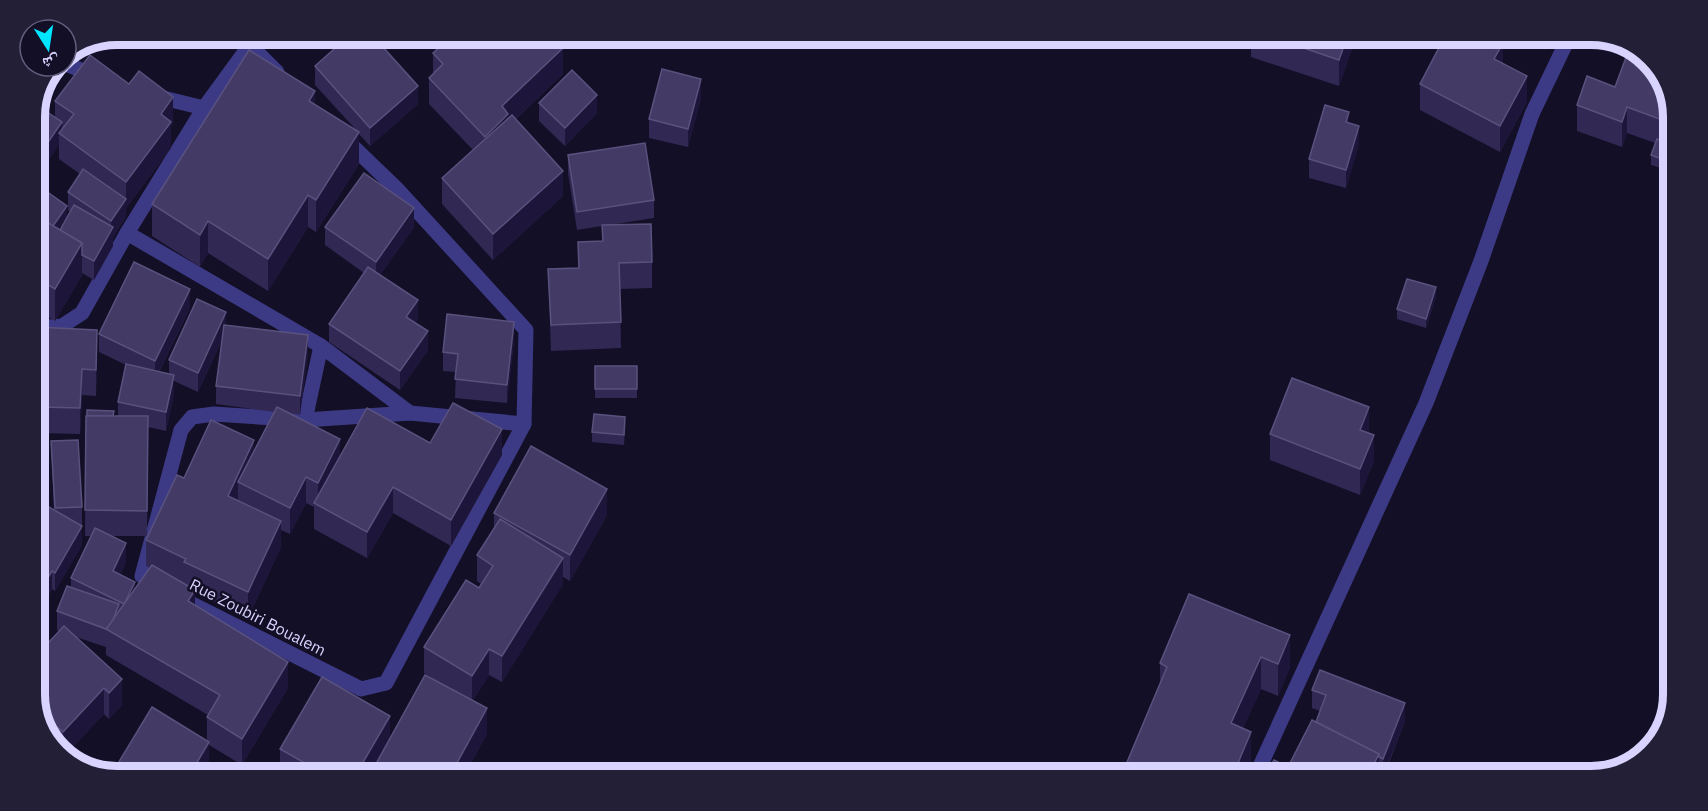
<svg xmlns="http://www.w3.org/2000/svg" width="1708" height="811" font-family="'IBM Plex Sans','Noto Naskh Arabic',sans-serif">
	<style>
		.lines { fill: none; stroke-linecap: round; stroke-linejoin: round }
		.minor { stroke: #3d3a85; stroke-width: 15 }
		.wall { fill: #312854; fill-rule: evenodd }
		.shaded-wall { fill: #1d163a }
		.building { fill: #433a66; stroke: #5a527e; stroke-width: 1.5 }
		.labels { text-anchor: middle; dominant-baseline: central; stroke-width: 5; stroke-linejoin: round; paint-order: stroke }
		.street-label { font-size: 16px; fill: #d9d4ff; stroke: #130f26 }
		.rim { fill: none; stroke: #d9d4ff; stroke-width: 8 }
	</style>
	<rect width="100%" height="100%" fill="#130f26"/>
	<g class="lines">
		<g class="minor">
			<path d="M240,35l37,37"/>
			<path d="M66,64l32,13"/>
			<path d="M155,96l49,12"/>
			<path d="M127,233l194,113 89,67"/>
			<path d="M35,328l27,-2 20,-13 45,-80 77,-125 46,-63"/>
			<path d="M305,420l16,-74"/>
			<path d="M158,587l-16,-11 39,-146 11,-13 22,-3 91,6 105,-7 114,11 2,-94 -128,-140 -53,-51"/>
			<path d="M180,598l181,91 25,-6 138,-259"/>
			<path d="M1256,775l170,-372 55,-142 51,-147 35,-73"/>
		</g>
	</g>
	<g class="wall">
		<path d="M1251,39l104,1 -16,46 -88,-29z"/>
		<path d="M479,45l84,29 -47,45 47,77 -70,64 -51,-56v-26l31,-28 -44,-46v-26l4,-4v-21z"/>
		<path d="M1503,63l24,39 -27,50 -80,-42v-26z"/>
		<path d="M315,66l103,38 -48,42 -11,-12v30l-43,68 -8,-5 -40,64 -60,-38 -8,14 -48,-31v-32l163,-99 42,26 -42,-46z"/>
		<path d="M1587,76l86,36v60l-22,-7v-10l4,-12 -28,-10 -5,14 -45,-16v-26z"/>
		<path d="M701,98l-13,49 -39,-9v-19z"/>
		<path d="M55,101l118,22 -2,3v22l-45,60v9l-13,20v9l-19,34 -12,-7v2l-27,46 -20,-12v-102l32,9 -9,13 2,1 10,-18 -2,-2v-18l12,-18 -21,-15v-15l-17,26 -7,-5v-53l20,6z"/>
		<path d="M539,103l58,10 -32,33 -26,-25z"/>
		<path d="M1349,123l10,21 -13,44 -37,-10v-19z"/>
		<path d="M568,155l86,45v18l-44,7 42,37v26l-32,1 1,59 -70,3 -3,-82 30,-1v-26l24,-1v-15l-25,4 -9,-57z"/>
		<path d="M325,227h89l-34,48 38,44 -3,4 13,27 -28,40 -71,-48v-18l35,-51 -39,-28z"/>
		<path d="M1436,297l-10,31 -29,-9v-10z"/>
		<path d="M190,308l-31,64 10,2v-14l57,-35 82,28 -8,62 -10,-2 50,43 90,-13 72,12 -51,91 -58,-33 -26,45 -53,-29v-22l-8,-4 -16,31 -9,-4v17l-33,71 -53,-25v12l93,83 -46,77 -33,-20v15l-6,11 -89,-1 93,-30v-23l1,-2 -102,-60v-8l-30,-10 46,68 -13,14 -5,-5 -39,41 -14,-11 -16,-44 25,-69 -3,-1v-19l14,-24v-9l21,-42h-7l1,-120h32v-14l8,-37 -27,-13v-18zM223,338l-7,48v18l58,8 -20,39 -70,27 -38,62v26l4,2 -15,21 -15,-14 6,-13 -15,-26h36l1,-109 18,4 8,-37v-13l24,11z"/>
		<path d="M35,327l62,28 -1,41 -14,-1 -2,39 -41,-1 -3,67 18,10 -3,-69 31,66v18h-2l2,20 -27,46 -3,-2 -15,26v26l-2,3z"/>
		<path d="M514,340l-7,63 -52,-5 1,-26 -13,-1v-19z"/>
		<rect x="595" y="366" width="42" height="32"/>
		<path d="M625,427l-1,18 -32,-3v-10z"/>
		<path d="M1369,433l5,28 -14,34 -90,-35v-26z"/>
		<path d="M494,513l113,2 -37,66 -7,-4v7l-61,98 -13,-7 -16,25 14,34 -21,38 -186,-1v-22l110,-10 52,-55 -18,-11v-26l57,-63 -4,-3v-26l17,-27z"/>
		<path d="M1189,594l101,73 -12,29 -17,-7 -18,39 8,35 -5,12 -124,-1 38,-90v-21z"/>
		<path d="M1312,690l93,31 -21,55 -118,-1 22,-8 28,-45 4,-11 -8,-3z"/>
	</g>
	<g class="shaded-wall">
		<path d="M1346,40h9l-16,46v-26z"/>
		<path d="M1503,43v26l-9,-10z"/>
		<path d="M563,48v26l-55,52 -23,37v-26l17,-31z"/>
		<path d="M1527,76v26l-27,50v-26z"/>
		<path d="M701,79v19l-13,49v-18z"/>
		<path d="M418,86v18l-48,42v-18z"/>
		<path d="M315,91v32l-6,-22z"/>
		<path d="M597,95v18l-32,33v-18z"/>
		<path d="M173,97v26l-2,3v22l-45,60v-26l35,-68z"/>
		<path d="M1627,107v26l-5,14v-25z"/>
		<path d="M1349,112v18l-3,-8z"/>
		<path d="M62,122v13l-3,-2v11l-17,26v-19z"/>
		<path d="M1359,126v18l-13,44v-18z"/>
		<path d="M359,132v32l-43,68v-32z"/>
		<path d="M563,171v25l-70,64v-26z"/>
		<path d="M308,195v32l-40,64v-32z"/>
		<path d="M126,199v18l-13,20v9l-19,34v-19l17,-31v-9z"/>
		<path d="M67,206v10l-15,22v-10z"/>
		<path d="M414,208v19l-38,54v-19z"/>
		<path d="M208,221v32l-8,14v-32z"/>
		<path d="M82,243v32l-27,46v-32z"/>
		<path d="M1436,287v10l-10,31v-9z"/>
		<path d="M190,289v19l-35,71v-18z"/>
		<path d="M418,300v19l-12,17v-19z"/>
		<path d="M226,312v19l-28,61v-19z"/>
		<path d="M514,322v18l-7,63v-18z"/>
		<path d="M97,330v25l-1,41v-26z"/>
		<path d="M428,331v19l-28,40v-19z"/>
		<path d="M308,335v18l-8,62v-19z"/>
		<path d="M82,369v26l-2,39v-26z"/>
		<path d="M174,375v19l-8,37v-19z"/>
		<path d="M39,407v26l-3,76v-26z"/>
		<path d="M1369,407v26l-9,-3z"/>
		<path d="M502,429v26l-51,91v-26z"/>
		<path d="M1374,435v26l-14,34v-26z"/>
		<path d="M340,439v26l-22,40v-22z"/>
		<path d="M254,440v26l-16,16v18l-10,-4z"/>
		<path d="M306,477v26l-16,31v-26z"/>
		<path d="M393,487v26l-26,45v-26z"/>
		<path d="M607,489v26l-37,66v-26z"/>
		<path d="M281,521v26l-33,71v-26z"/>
		<path d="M82,526v19l-27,46v-18z"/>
		<path d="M126,543v19l-13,27v-18z"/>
		<path d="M563,558v26l-61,98v-26z"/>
		<path d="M52,571v18l-15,26v26l-2,3v-44z"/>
		<path d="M135,582v18l-11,4z"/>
		<path d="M195,590v26l-7,-15z"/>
		<path d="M1290,635v32l-12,29v-32z"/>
		<path d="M489,649v26l-17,27v-26z"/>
		<path d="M1261,657v32l-30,66v-32z"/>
		<path d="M288,662v26l-46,77v-26z"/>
		<path d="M122,679v26l-13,14v-26z"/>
		<path d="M104,688v26l-39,41 -2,-2v-21z"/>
		<path d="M1405,703v18l-22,55v-17z"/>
		<path d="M487,708v26l-21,38h-14z"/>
		<path d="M390,716v26l-17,29h-15z"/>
		<path d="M1251,732v31l-5,12h-13z"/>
		<path d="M209,742v18l-6,11h-11z"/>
		<path d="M1379,754v22h-11z"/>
	</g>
	<g class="building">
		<path d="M350,35l23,1 45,50 -48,42 -55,-62z"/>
		<path d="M452,36h19l8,9 10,-9h63l11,12 -61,58 6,8 -23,23 -56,-59 14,-14 -10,-11z"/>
		<path d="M1277,39l69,1 -7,20z"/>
		<path d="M1443,40h54l6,3 -9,16 33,17 -27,50 -80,-42z"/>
		<path d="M249,50l66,41 -6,10 50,31 -43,68 -8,-5 -40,64 -60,-38 -8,14 -48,-31z"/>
		<path d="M1628,52l16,7 15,12 14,41v12l-46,-17 -5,15 -45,-17 10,-29 28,11z"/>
		<path d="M90,55l39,29 10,-13 34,26 -12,17 10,8 -45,60 -67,-49 15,-19 -19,-13z"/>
		<path d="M662,69l39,10 -13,50 -39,-10z"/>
		<path d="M572,70l25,25 -32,33 -26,-25z"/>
		<path d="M1325,105l24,7 -3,10 13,4 -13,44 -37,-11z"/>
		<path d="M38,106l24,16 -20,29 -7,-4v-35z"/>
		<path d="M512,115l51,56 -70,63 -51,-56z"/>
		<path d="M1657,139l16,6v18l-22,-8z"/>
		<path d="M645,143l9,57 -77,12 -9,-57z"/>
		<path d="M83,169l43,30 -15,22 -43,-29z"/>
		<path d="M364,173l50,35 -38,54 -51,-35z"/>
		<path d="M46,191l21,15 -14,20 -18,-11v-8z"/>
		<path d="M74,205l39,22 -19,34 -12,-6v-12l-22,-13z"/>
		<path d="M35,215l47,28 -27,46 -20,-12z"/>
		<path d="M651,224l1,38 -33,1 2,59 -70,3 -3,-56 31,-1 -1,-26 25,-1 -1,-16z"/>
		<path d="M134,262l56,27 -35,72 -56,-27z"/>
		<path d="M368,267l50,33 -12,17 22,14 -28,40 -71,-47z"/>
		<path d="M1407,279l29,8 -10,32 -29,-10z"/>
		<path d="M197,299l29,13 -28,61 -29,-13z"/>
		<path d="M447,314l67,8 -7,63 -52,-6 3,-25 -15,-2z"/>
		<path d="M224,325l84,10 -8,61 -84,-10z"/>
		<path d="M35,327l62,3 -1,40 -14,-1 -2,39 -41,-1 -3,76h-1z"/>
		<path d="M126,364l48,11 -8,37 -48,-10z"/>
		<rect x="595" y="366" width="42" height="23"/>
		<path d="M1292,378l77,29 -9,23 14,5 -14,34 -90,-35z"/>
		<path d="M453,403l49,26 -51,91 -58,-33 -26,45 -53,-29 53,-95 63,35z"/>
		<path d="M277,407l63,32 -22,44 -12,-6 -16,31 -52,-26z"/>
		<path d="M87,410l27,1 -1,5h-26z"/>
		<path d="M594,414l31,3 -1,18 -32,-3z"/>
		<path d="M86,416h62l-1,95 -62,-1z"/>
		<path d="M211,420l43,20 -26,56 53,25 -33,71 -64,-30 2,-3 -40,-19 31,-65 7,3z"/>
		<path d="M78,440l4,67 -27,1 -4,-67z"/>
		<path d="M531,446l76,43 -37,66 -76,-42z"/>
		<path d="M35,499l47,27 -27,47 -3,-2 -17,29z"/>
		<path d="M500,519l63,39 -61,98 -13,-7 -17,27 -48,-29 42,-67 13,8 14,-22 -16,-11z"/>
		<path d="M95,528l31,15 -13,28 22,11 -11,22 -53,-26z"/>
		<path d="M152,565l43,25 -7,11 100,61 -46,77 -35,-22 13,-22 -114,-66z"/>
		<path d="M67,586l52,18 -6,16 -7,9 -49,-18z"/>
		<path d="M1189,594l101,41 -12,29 -17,-7 -30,66 20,9 -18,43 -14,-6 -2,6 -95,-1 45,-107 -7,-4z"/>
		<path d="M64,626l58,53 -13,14 -5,-5 -41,44 -25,-22 -3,-10v-43z"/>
		<path d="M1320,670l85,33 -22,56 -4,-2v-3l-63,-32 10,-27 -14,-5z"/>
		<path d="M425,675l62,33 -35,64 -80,-1z"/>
		<path d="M322,677l68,39 -32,55h-39l-39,-22z"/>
		<path d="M152,707l57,35 -17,29 -78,-1z"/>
		<path d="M1312,720l67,34 -11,22 -102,-1 8,-15 14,7z"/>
	</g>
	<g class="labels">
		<g class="street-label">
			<text transform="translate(258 617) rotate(27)">Rue Zoubiri Boualem</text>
		</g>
	</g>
	<path d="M0 0H1708V811H0ZM117 45H1591A72 72 0 0 1 1663 117V694A72 72 0 0 1 1591 766H117A72 72 0 0 1 45 694V117A72 72 0 0 1 117 45Z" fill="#231f37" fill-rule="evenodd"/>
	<path class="rim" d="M117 45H1591A72 72 0 0 1 1663 117V694A72 72 0 0 1 1591 766H117A72 72 0 0 1 45 694V117A72 72 0 0 1 117 45Z"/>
	<g transform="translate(48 48) rotate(168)"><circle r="28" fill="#130f26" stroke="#625e7d" stroke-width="1.5"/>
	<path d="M0-4.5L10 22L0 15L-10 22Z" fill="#00e5ff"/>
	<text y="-9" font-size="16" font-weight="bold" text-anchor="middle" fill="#d9d4ff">ش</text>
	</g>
</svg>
